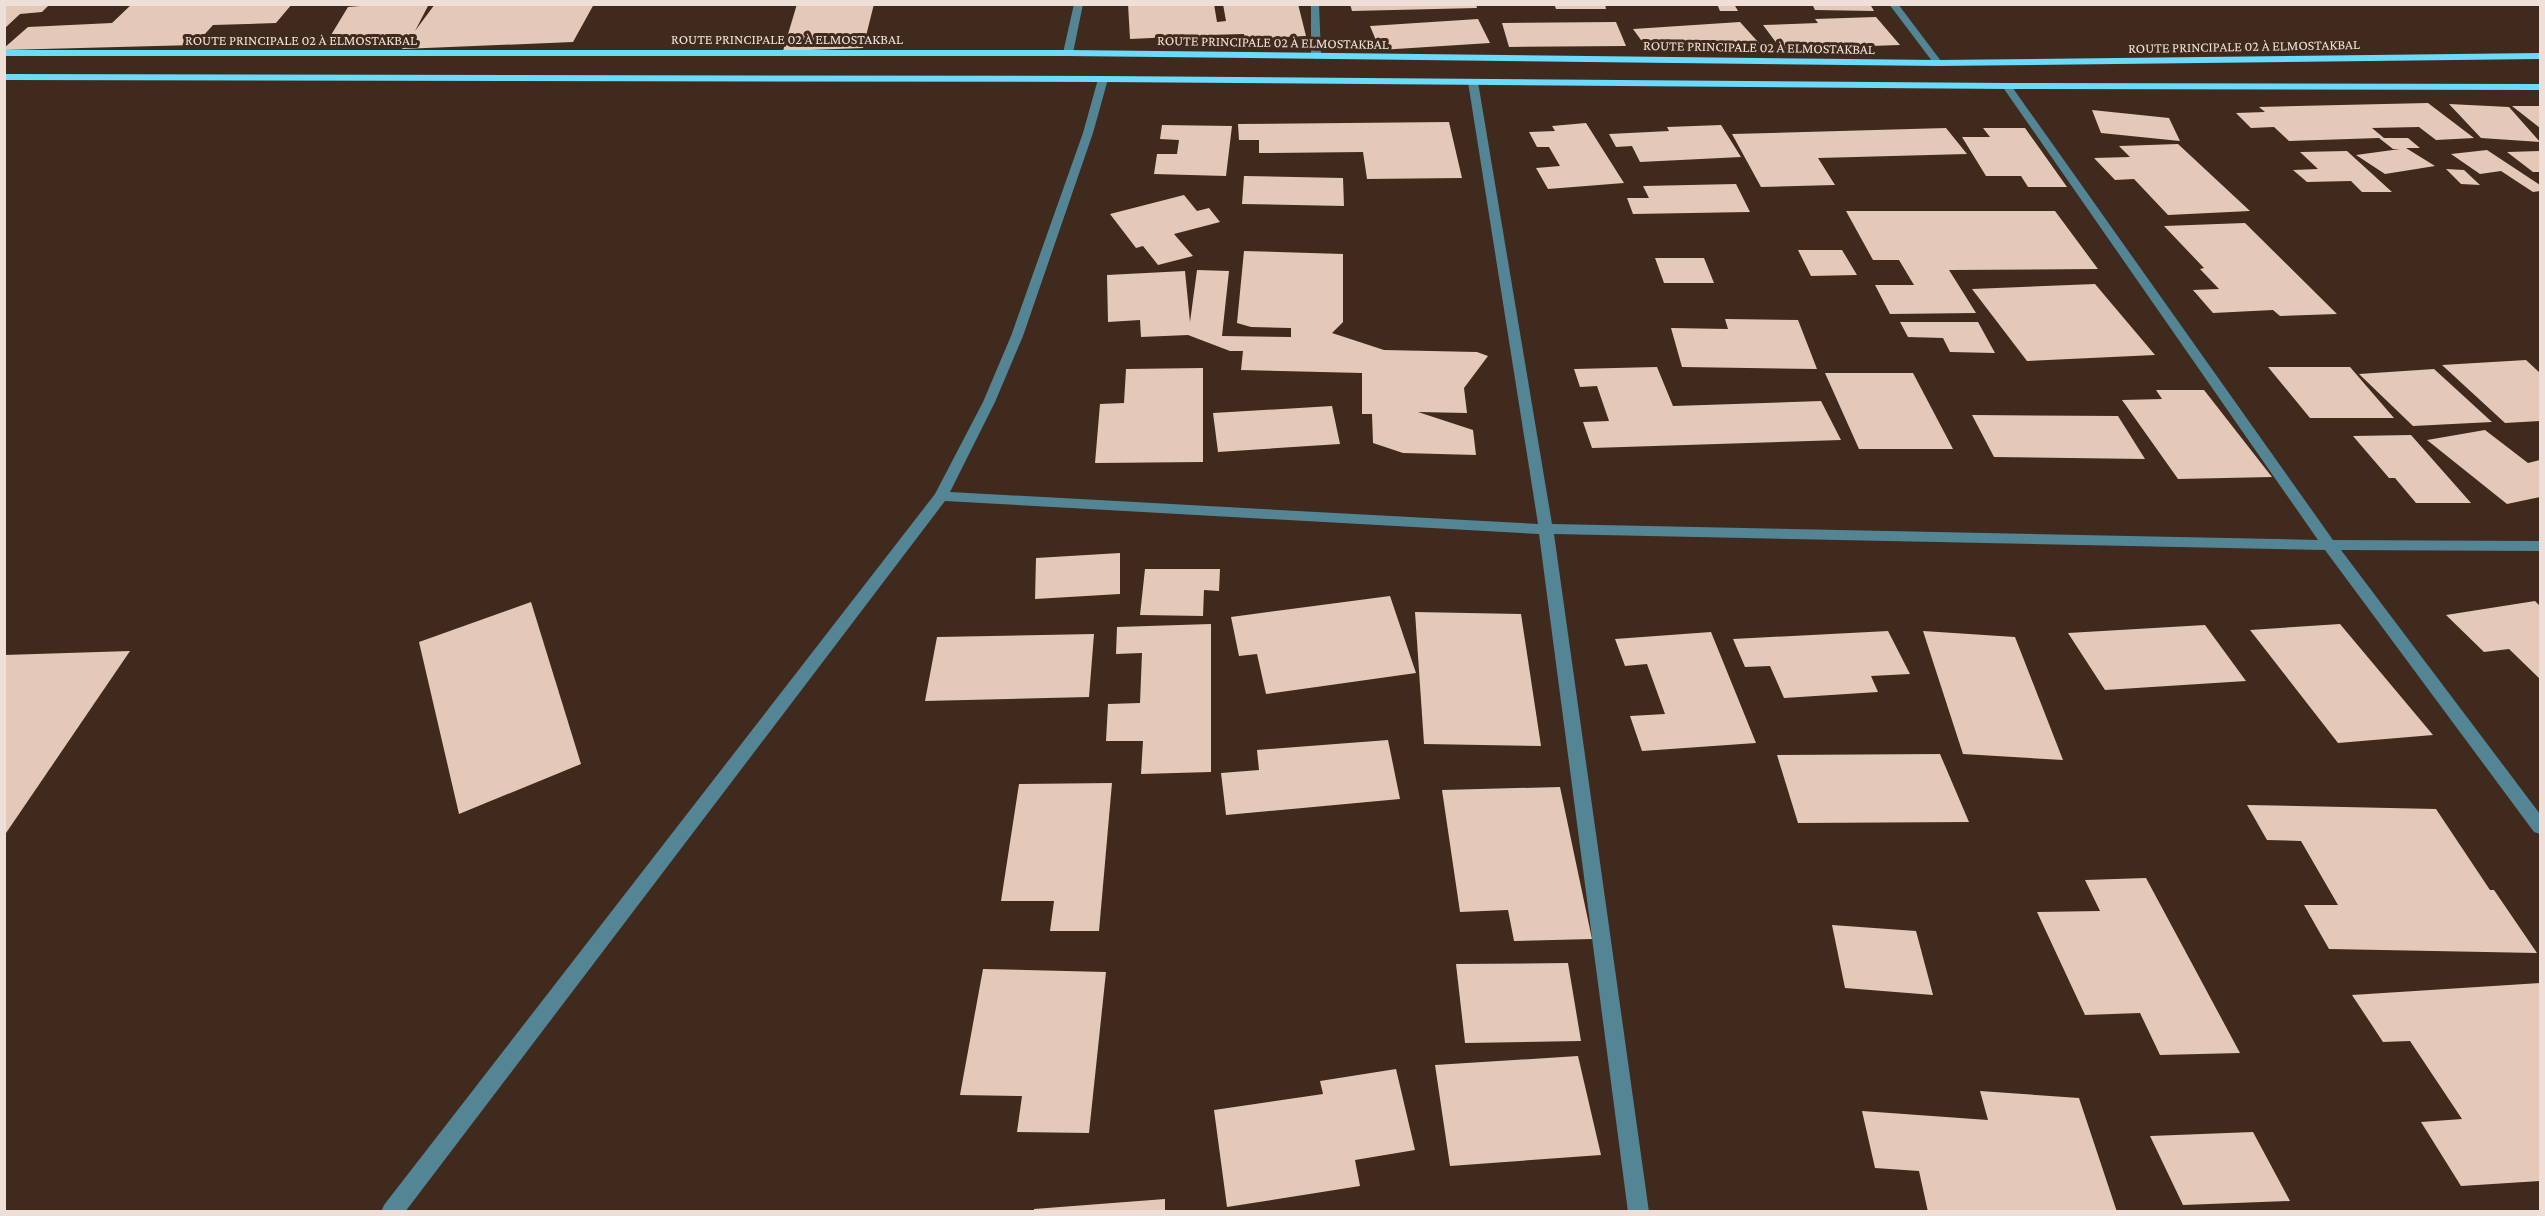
<svg xmlns="http://www.w3.org/2000/svg" width="2545" height="1216" font-family="'Crimson Pro',serif">
	<style>
		.building { fill: #e4c8b8 }
		.lines { fill: none; stroke-linecap: round; stroke-linejoin: round }
		.minor { fill: #538595; fill-rule: evenodd }
		.major { fill: #6bdafb; fill-rule: evenodd }
		.labels { text-anchor: middle; dominant-baseline: central; stroke-width: 6; stroke-linejoin: round; paint-order: stroke }
		.far-street-label { font-size: 14px; fill: #eee0d8; stroke: #3f2a1d }
	</style>
	<rect width="100%" height="100%" fill="#3f2a1d"/>
	<g class="building">
		<path d="M4,4h46l-8,8 -22,2 -16,15z"/>
		<path d="M132,4l103,2 57,-2 -16,19 -63,2 -18,20 -191,5v-2l24,-21 84,-4z"/>
		<path d="M384,4h45l-14,27 20,-27h159l-21,38 -171,7 8,-11 -85,7 23,-38z"/>
		<path d="M797,4h77l-11,44 -80,3z"/>
		<path d="M1128,4h86l3,18 9,-1 -3,-17h75l8,32 -62,3v-5l-36,1 2,10 -14,1 -2,-10 -64,3z"/>
		<path d="M1350,4h126l1,4 -125,3z"/>
		<path d="M1554,4h51l1,5h-50z"/>
		<path d="M1717,4h17l4,7h-18z"/>
		<path d="M1812,4h58l4,7 -59,-1z"/>
		<path d="M1876,17l24,28 -119,4 -18,-24 55,-2 -3,-4z"/>
		<path d="M1478,19l12,24 -110,7 -10,-24z"/>
		<path d="M1616,22l10,24 -117,1 -7,-24z"/>
		<path d="M1740,22l19,21 -110,8 -16,-22z"/>
		<path d="M2428,103l46,35 -38,2 -17,-13 -47,1 12,10h24l12,10h-14l29,18 -50,8 -29,-19 44,-6h-7l-14,-11 -90,3 -15,-14 -23,1 -15,-15 29,-1 -6,-5z"/>
		<path d="M2449,104l60,3 31,35 -59,-4z"/>
		<path d="M2512,106h28v22z"/>
		<path d="M2092,110l77,8 11,23 -79,-8z"/>
		<path d="M1449,122l13,56 -95,1 -4,-27 -104,1v-13h-20l-1,-16z"/>
		<path d="M1586,123l38,60 -76,6 -12,-21 24,-2 -11,-19h-12l-8,-15 26,-1 -3,-5z"/>
		<path d="M1162,125l70,1 -6,50 -72,-2 3,-20h20l2,-14 -19,-1z"/>
		<path d="M1721,125l20,32 -101,5 -8,-16 -16,1 -7,-13 60,-3 -2,-4z"/>
		<path d="M1946,128l21,26 -149,4 17,27 -74,2 -29,-53z"/>
		<path d="M1983,128h42l42,59h-39l-7,-11h-35l-24,-39h28z"/>
		<path d="M2178,144l72,67 -82,4 -34,-36 -19,1 -21,-22 36,-1 -11,-11z"/>
		<path d="M2487,150l53,35v6l-7,1 -32,-21 -21,3 -29,-20z"/>
		<path d="M2347,151l45,41h-30l-11,-11 -44,1 -14,-12 25,-1 -18,-17z"/>
		<path d="M2540,151v21h-7l-26,-20z"/>
		<path d="M2446,169l18,1 16,15 -19,-1z"/>
		<path d="M1244,176l99,2 1,28 -102,-2z"/>
		<path d="M1736,184l14,28 -117,2 -6,-16h22l-6,-12z"/>
		<path d="M1184,195l13,16 12,-3 11,14 -46,12 19,22 -35,9 -15,-19 -7,2 -26,-34z"/>
		<path d="M1846,211h209l43,58 -149,1 27,43 -86,1 -15,-29h39l-15,-25h-26z"/>
		<path d="M2245,223l92,91 -57,2 -7,-6 -60,3 -20,-23 26,-1 -19,-20 4,-1 -40,-42z"/>
		<path d="M1798,250h44l15,25 -46,1z"/>
		<path d="M1244,251l99,3v68l-11,11 52,17 93,2 11,4 -24,32 3,25 -49,-1 55,18 3,25 -73,-2 -30,-10 -1,-29h-10v-41l-121,-3 2,-19h-13l-42,-16 -47,2 -1,-17 -32,2 -1,-47 78,-4 5,51 7,-52 32,1 -7,65 69,1v-9l-40,-1 -14,-4z"/>
		<path d="M1655,258h49l10,25h-50z"/>
		<path d="M2095,284l60,71 -128,6 -55,-72z"/>
		<path d="M1725,319l73,1 19,49 -135,-2 -11,-39 57,1z"/>
		<path d="M1900,322h78l17,31 -45,-1 -7,-14 -35,-1z"/>
		<path d="M2526,360l14,13v48l-35,2 -63,-58z"/>
		<path d="M1657,367l16,39 148,-5 20,39 -249,8 -9,-26 26,-1 -12,-35 -17,1 -6,-18z"/>
		<path d="M2268,367h82l44,51h-84z"/>
		<path d="M1203,368v94l-108,1 5,-59 24,-1 2,-34z"/>
		<path d="M2434,369l58,53 -79,4 -54,-52z"/>
		<path d="M1825,373h88l40,76h-94z"/>
		<path d="M2156,390h48l68,87 -94,2 -56,-79 40,-1z"/>
		<path d="M1332,406l8,38 -122,8 -5,-39z"/>
		<path d="M1972,415l146,1 27,43 -151,-2z"/>
		<path d="M2485,430l43,33 12,-3v37l-33,7 -80,-64z"/>
		<path d="M2411,435l60,68h-55l-21,-25h-6l-36,-42z"/>
		<path d="M1120,553v41l-85,5 1,-41z"/>
		<path d="M1145,569h75l-1,22 -15,-1 -1,26 -63,-1z"/>
		<path d="M1390,596l26,77 -150,21 -9,-40 -18,2 -8,-39z"/>
		<path d="M2535,601l5,5v73l-31,-30 -25,3 -38,-37z"/>
		<path d="M531,602l50,162 -122,50 -40,-172z"/>
		<path d="M1415,612l106,2 20,132 -117,-2z"/>
		<path d="M1211,624v148l-70,2 2,-33h-37l2,-37 32,-1 2,-50 -26,1 1,-27z"/>
		<path d="M2340,624l93,111 -95,8 -88,-113z"/>
		<path d="M2205,625l41,56 -141,9 -37,-57z"/>
		<path d="M1888,631l22,43 -39,2 7,16 -94,6 -14,-32 -25,1 -12,-28z"/>
		<path d="M1923,631l92,6 48,123 -100,-6z"/>
		<path d="M1711,632l45,111 -114,8 -12,-35 35,-2 -18,-50 -22,2 -10,-27z"/>
		<path d="M1094,634l-5,63 -164,4 12,-64z"/>
		<path d="M130,651l-126,185v-181z"/>
		<path d="M1388,740l12,59 -174,16 -5,-42 38,-3 -2,-20z"/>
		<path d="M1940,754l29,68 -171,1 -21,-68z"/>
		<path d="M1112,783l-13,148h-49l4,-30h-53l18,-117z"/>
		<path d="M1560,787l32,152 -78,2 -6,-31 -48,2 -18,-122z"/>
		<path d="M2247,805l189,4 54,81h4l43,63 -208,-4 -25,-44h34l-37,-64 -34,-1z"/>
		<path d="M2146,878l94,175 -80,2 -20,-42 -55,2 -48,-103 63,-1 -15,-31z"/>
		<path d="M1832,925l84,6 17,64 -88,-7z"/>
		<path d="M1568,963l13,78 -116,2 -9,-79z"/>
		<path d="M983,969l123,3 -17,161 -72,-1 5,-36 -62,-1z"/>
		<path d="M2540,983v198l-79,5 -40,-64 41,-3 -52,-78 -27,1 -31,-47z"/>
		<path d="M1578,1056l23,99 -151,11 -15,-101z"/>
		<path d="M1396,1069l19,81 -60,10 5,26 -133,21 -13,-97 109,-16 -3,-13z"/>
		<path d="M1980,1091l99,7 38,114h-189l-9,-41 -44,-3 -13,-57 126,9z"/>
		<path d="M2253,1132l37,69 -107,4 -33,-69z"/>
		<path d="M1165,1199v13h-131v-3z"/>
	</g>
	<g class="lines">
		<g class="minor">
			<path d="M1074,4h9l-10,49 -5,3 -5,-3z"/>
			<path d="M1311,4h8l2,52 -5,3 -5,-3z"/>
			<path d="M1889,4h9l43,57v4h-6z"/>
			<path d="M1103,76l5,3 -15,54 -70,203 -28,66 -45,90 588,32 -70,-442 5,-3 5,3 74,442 766,16 -316,-454 5,-3 3,1 323,456 207,1v10l-199,-1 199,264v20l-6,-2 -209,-282 -771,-16 95,678h-21l-89,-678 -594,-33 -540,711h-24l3,-7 551,-711 48,-92 28,-66 72,-203 15,-54z"/>
		</g>
		<g class="major">
			<path d="M4,50h1064l870,10 602,-7v6l-602,7 -870,-10h-1064z"/>
			<path d="M4,74l1099,2 904,7 533,1v6l-533,-1 -904,-7 -1099,-2z"/>
		</g>
	</g>
	<g class="labels">
		<g class="far-street-label">
			<text x="787" y="39">ROUTE PRINCIPALE 02 À ELMOSTAKBAL</text>
			<text x="301" y="40">ROUTE PRINCIPALE 02 À ELMOSTAKBAL</text>
			<text transform="translate(1273 42) rotate(1)">ROUTE PRINCIPALE 02 À ELMOSTAKBAL</text>
			<text transform="translate(2244 46) rotate(-1)">ROUTE PRINCIPALE 02 À ELMOSTAKBAL</text>
			<text transform="translate(1759 47) rotate(1)">ROUTE PRINCIPALE 02 À ELMOSTAKBAL</text>
		</g>
	</g>
	<rect width="2545" height="1216" fill="none" stroke="#eee0d8" stroke-width="12"/>
</svg>
